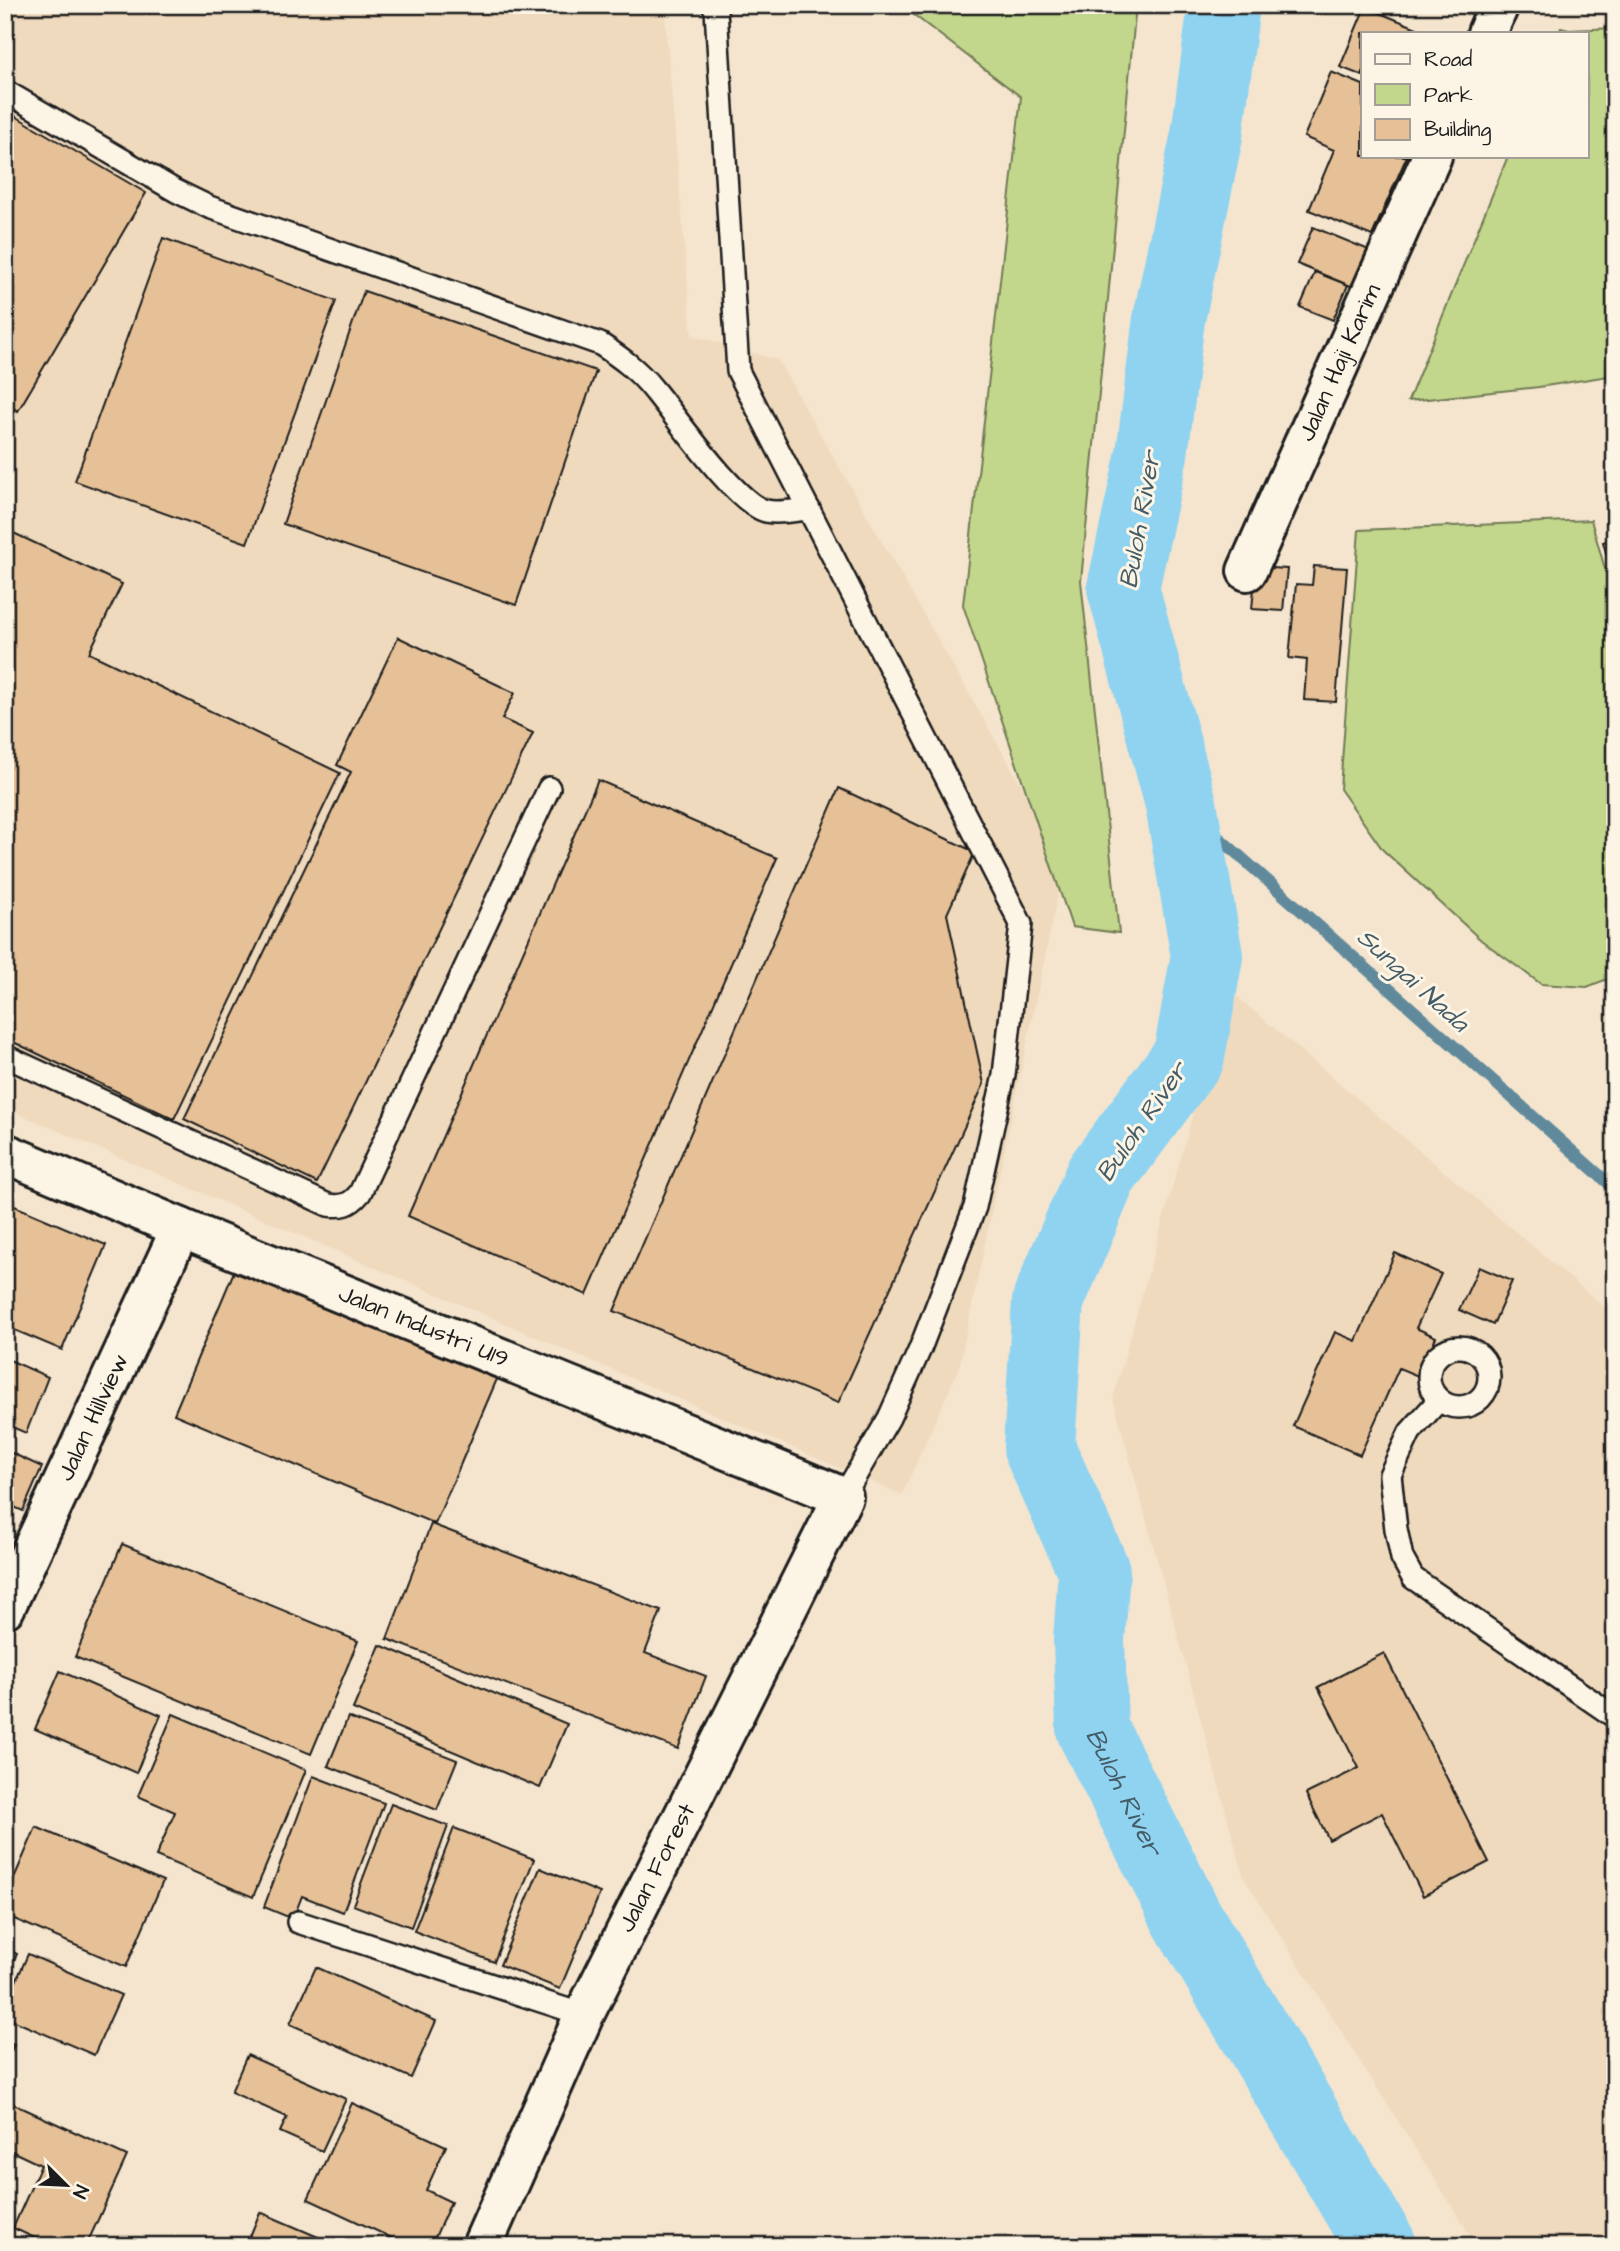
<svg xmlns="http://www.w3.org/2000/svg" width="1620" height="2251" font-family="'Architects Daughter',sans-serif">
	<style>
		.built { fill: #f0dabe }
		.green { fill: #c3d78c; stroke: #707a54; stroke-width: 2 }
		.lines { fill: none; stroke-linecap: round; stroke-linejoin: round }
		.stream { stroke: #618a9c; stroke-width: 12 }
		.river { stroke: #8fd3f1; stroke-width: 72 }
		.building { fill: #e6c197; stroke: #1c1c1c; stroke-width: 2 }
		.service-casing { stroke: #1c1c1c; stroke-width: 26 }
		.minor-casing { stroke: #1c1c1c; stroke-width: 44 }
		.service { stroke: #fcf5e5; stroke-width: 21 }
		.minor { stroke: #fcf5e5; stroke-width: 38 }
		.labels { text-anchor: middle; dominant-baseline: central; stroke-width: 6; stroke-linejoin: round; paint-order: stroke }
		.street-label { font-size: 24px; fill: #1c1c1c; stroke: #fcf5e5 }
		.water-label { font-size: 26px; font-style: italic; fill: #445c67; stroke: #fcf5e5 }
	</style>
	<rect width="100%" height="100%" fill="#f5e5ce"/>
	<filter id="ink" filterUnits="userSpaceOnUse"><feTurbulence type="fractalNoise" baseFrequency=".0143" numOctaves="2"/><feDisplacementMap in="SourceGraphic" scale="14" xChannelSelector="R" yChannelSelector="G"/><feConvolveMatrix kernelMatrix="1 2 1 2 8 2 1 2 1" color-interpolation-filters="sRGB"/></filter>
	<g filter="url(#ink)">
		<g class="built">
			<path d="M5,5h659l28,330 86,25 287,501 -106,507 -57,127 -897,-387z"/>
			<path d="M1228,989l387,327v930h-138l-233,-368 -131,-480z"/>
		</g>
		<g class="green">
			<path d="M901,5h235l-55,576 38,352 -47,-6 -109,-322 58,-508z"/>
			<path d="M1561,28l8,2 46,-2v347l-76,12 -131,14 100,-245h79v-123h-29z"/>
			<path d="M1591,520l24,84v372l-28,11 -46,-3 -60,-44 -98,-90 -43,-61 19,-259z"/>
		</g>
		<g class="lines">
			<path class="stream" d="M1181,804l434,385"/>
			<path class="river" id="s1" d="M1224,5l-17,130 -38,184 -17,135 -29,134 58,216 26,152 -18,100 -88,119 -53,126 -9,147 55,123 -5,69 3,89 95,189 194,328"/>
		</g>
		<g class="building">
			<path d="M1365,7l64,26h-66v43l-23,-9z"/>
			<path d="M1331,72l32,13v71h44l-35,80 -63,-26 25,-60 -30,-13z"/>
			<path d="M5,110l141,83 -128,218 -13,-8z"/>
			<path d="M1313,227l56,23 -16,37 -56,-23z"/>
			<path d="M163,238l173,63 -89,242 -172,-62z"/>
			<path d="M1315,272l33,13 -15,35 -33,-13z"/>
			<path d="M364,291l232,80 -80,234 -233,-81z"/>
			<path d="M5,529l117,55 -33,69 251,120 -166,346 -169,-81z"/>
			<path d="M1615,539v45l-12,-42z"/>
			<path d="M1314,566l33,2 -11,134 -32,-2 3,-40 -18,-2 7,-74 16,1z"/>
			<path d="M1256,567l31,2 -4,42 -31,-2z"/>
			<path d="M398,637l117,56 -13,26 31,14 -216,450 -133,-64 167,-347 -14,-7z"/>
			<path d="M598,780l179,78 -190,437 -179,-79z"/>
			<path d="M839,788l136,64 -28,62 37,170 -146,319 -224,-92z"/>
			<path d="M5,1202l101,43 -44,105 -57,-24z"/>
			<path d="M1395,1253l46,21 -25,54 20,9 -18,39 -19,-8 -39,87 -67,-29 42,-94 21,9z"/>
			<path d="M1479,1267l33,14 -19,44 -34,-15z"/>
			<path d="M235,1269l262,110 -62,145 -261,-110z"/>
			<path d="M5,1358l43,19 -22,56 -21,-9z"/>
			<path d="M5,1450l37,17 -19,44 -18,-8z"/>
			<path d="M431,1524l230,87 -16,42 61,23 -28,73 -291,-110z"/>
			<path d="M122,1544l236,97 -47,113 -236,-97z"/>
			<path d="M380,1645l187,79 -27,64 -187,-79z"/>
			<path d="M1384,1653l105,209 -66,34 -41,-83 -53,27 -23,-46 53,-26 -41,-81z"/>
			<path d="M60,1671l101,44 -25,58 -101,-44z"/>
			<path d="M173,1714l133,56 -53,127 -97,-41 19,-44 -37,-16z"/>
			<path d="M348,1717l109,43 -20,50 -109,-44z"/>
			<path d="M313,1776l71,27 -41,109 -41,-16 -9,23 -29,-12z"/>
			<path d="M391,1804l57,22 -37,101 -58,-22z"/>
			<path d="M36,1827l127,54 -37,86 -121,-52v-16z"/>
			<path d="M454,1828l80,31 -40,103 -80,-31z"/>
			<path d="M540,1868l60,25 -40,96 -60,-24z"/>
			<path d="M5,1948l12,6 -12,26z"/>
			<path d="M28,1954l93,41 -27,60 -89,-38v-11z"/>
			<path d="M316,1967l120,54 -25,57 -121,-54z"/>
			<path d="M5,2041l9,4 -9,18z"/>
			<path d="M247,2055l99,44 -24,52 -42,-19 7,-15 -56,-25z"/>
			<path d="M5,2100l122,56 -41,90h-34l-39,-18 28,-63 -36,-17z"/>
			<path d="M352,2103l94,43 -20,44 25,12 -20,44h-22l-101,-47z"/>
			<path d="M260,2212l79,34h-93z"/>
		</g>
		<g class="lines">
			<g class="service-casing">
				<g id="service">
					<path d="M713,5l3,5 22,361 283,553 -17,151 -29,132 -55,142 -31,69 -46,79"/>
					<path d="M5,91l171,100 33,16 391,137c20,13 38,26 53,45 22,26 83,115 113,122 13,3 29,-1 43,-2"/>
					<path d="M5,1056l323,149c15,2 22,0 32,-12l189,-405"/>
					<circle cx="1459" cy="1377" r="30"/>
					<path d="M1439,1400l-29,32 -20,43 6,54 6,29 11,20 202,139"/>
					<path d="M298,1922l286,93"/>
				</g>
			</g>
			<g class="minor-casing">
				<g id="minor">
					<path d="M1487,33l12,-28"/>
					<path id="s2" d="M1247,571l185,-415"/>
					<path id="s3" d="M5,1153l176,75 662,269 -259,518 -102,231"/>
					<path id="s4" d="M5,1608l176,-380"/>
				</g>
			</g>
			<use href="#service" class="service"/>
			<use href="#minor" class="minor"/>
		</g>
	</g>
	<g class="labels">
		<g class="street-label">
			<text stroke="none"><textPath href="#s2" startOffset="228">Jalan Haji Karim</textPath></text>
			<text stroke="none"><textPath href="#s3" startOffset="453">Jalan Industri U19</textPath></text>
			<text stroke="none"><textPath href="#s4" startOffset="210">Jalan Hillview</textPath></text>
			<text transform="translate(657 1868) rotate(-63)">Jalan Forest</text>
		</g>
		<g class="water-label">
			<text transform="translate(1140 520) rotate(-80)">Buloh River</text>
			<text transform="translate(1413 980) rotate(42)">Sungai Nada</text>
			<text transform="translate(1142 1122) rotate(-55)">Buloh River</text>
			<text stroke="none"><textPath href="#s1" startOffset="1867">Buloh River</textPath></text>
		</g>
	</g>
	<rect width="1620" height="2251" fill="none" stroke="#fcf5e5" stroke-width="28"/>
	<rect x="14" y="14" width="1592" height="2223" fill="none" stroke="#1c1c1c" stroke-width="2.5" filter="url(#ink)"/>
	<rect x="1361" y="32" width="228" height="126" fill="#fcf5e5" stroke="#a29e95" stroke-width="2"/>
	<rect x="1375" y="54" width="35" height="10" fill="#fcf5e5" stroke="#a29e95" stroke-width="2"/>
	<text x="1424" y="66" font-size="21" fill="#1c1c1c">Road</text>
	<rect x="1375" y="84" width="35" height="21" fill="#c3d78c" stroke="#a29e95" stroke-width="2"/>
	<text x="1424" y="102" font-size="21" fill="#1c1c1c">Park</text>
	<rect x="1375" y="119" width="35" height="21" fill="#e6c197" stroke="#a29e95" stroke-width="2"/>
	<text x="1424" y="136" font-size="21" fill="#1c1c1c">Building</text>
	<g transform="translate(66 2185) rotate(114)" stroke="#fcf5e5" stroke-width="5" paint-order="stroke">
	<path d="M0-5L12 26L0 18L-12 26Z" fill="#1c1c1c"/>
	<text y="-10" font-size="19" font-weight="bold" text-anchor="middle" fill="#1c1c1c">N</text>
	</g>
</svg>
